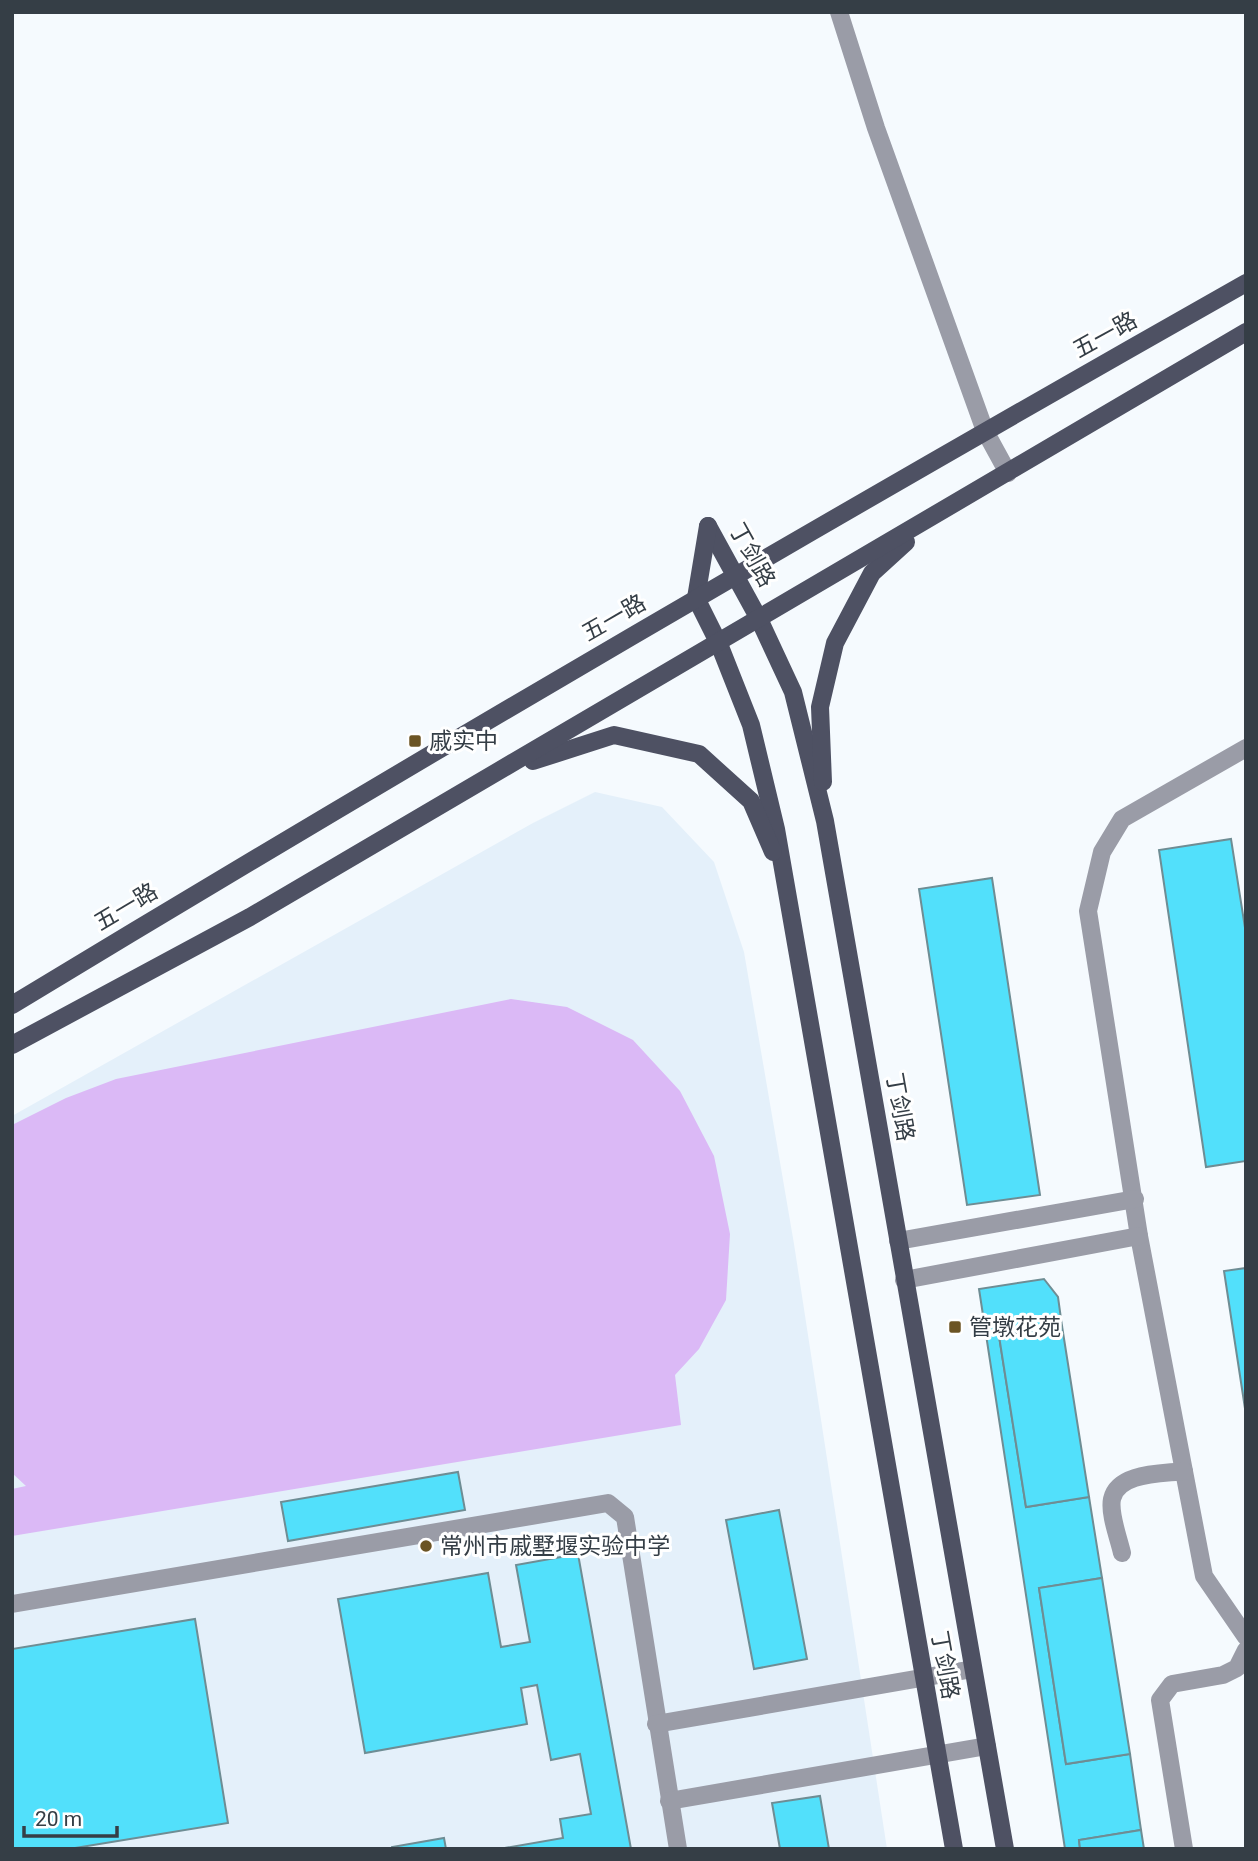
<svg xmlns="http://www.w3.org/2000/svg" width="1258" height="1861" font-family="Roboto,'Noto Sans SC',sans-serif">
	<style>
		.built { fill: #e4f0fa }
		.green { fill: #dbb9f6 }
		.building { fill: #52e0fb; stroke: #6e8d94; stroke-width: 2 }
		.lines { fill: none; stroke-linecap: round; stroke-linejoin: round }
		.minor { stroke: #9a9ca7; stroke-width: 18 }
		.major { stroke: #4e5163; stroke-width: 18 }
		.poi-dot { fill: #6b5424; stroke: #fff; stroke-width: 2.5 }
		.labels { text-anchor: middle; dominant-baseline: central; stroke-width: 6; stroke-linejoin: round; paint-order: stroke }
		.street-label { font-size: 23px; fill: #353e46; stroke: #fff }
		.poi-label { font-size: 23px; fill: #353e46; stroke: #fff; text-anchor: start }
	</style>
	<rect width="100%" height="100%" fill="#f5fafe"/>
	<path class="built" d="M595,792l67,15 52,55 30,90 50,292 93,605h-875v-733l521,-293z"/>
	<path class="green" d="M511,999l56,8 66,33 47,51 34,65 16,78 -4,66 -27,49 -24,26 6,50 -669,111v-47l14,-3 -14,-13v-348l54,-27 50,-19z"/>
	<g class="building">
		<path d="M1231,839l15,95v227l-40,6 -47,-317z"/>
		<path d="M992,878l48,317 -73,10 -48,-316z"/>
		<path d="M1246,1268v147l-22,-144z"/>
		<path d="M1044,1279l14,18 4,29 -63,10 27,171 63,-10 13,81 -63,10 27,176 64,-10 11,76 -62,10 1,9h-15l-86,-560z"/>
		<path d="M1062,1326l27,171 -63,10 -27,-171z"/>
		<path d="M458,1472l7,38 -177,31 -7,-39z"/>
		<path d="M779,1510l28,149 -53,10 -28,-149z"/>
		<path d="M578,1554l53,295h-132l64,-11 -3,-19 31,-5 -11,-60 -29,6 -14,-75 -16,3 6,36 -162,29 -27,-154 150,-26 13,74 29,-5 -14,-77z"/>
		<path d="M1102,1578l28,176 -64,10 -27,-176z"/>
		<path d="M195,1619l33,204 -159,26h-57v-200z"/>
		<path d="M820,1796l9,53h-49l-8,-46z"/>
		<path d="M1141,1830l3,19h-64l-1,-9z"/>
		<path d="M444,1838l2,11h-54v-2z"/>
	</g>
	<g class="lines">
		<g class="minor">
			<path d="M839,12l37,116 109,303 23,42"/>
			<path d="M1246,748l-124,71 -20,33 -14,59 51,325 65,340 42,61"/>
			<path d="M898,1241l237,-42"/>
			<path d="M904,1280l235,-44"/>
			<path d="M1122,1553c-3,-14 -13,-39 -10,-54 6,-27 51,-25 72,-28"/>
			<path d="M12,1604l596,-101 17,14 53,332"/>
			<path d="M656,1724l317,-55"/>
			<path d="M669,1801l318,-55"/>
			<path d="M1184,1849l-24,-149 12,-16 51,-9 14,-7 9,-18"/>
		</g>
		<g class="major">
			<path d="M708,526l51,93 34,73 32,129 180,1028"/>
			<path d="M708,526l-12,72 23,46 32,81 25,104 178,1020"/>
			<path d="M533,761l81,-26 85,19 52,47 22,51"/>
			<path d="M823,782l-3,-75 15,-64 37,-70 34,-31"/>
			<path d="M12,1005c408,-247 819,-487 1234,-722"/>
			<path d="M12,1045l238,-128 996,-585"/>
		</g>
	</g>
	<g class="poi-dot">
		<rect x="408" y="734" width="14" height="14" rx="3.5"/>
		<rect x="948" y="1320" width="14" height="14" rx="3.5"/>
		<circle cx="426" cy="1546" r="7"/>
	</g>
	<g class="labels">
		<g class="street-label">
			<text transform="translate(1105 335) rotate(-29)">五一路</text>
			<text transform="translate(752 555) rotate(61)">丁剑路</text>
			<text transform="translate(614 618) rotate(-30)">五一路</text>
			<text transform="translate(126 907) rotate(-31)">五一路</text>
			<text transform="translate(900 1107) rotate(80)">丁剑路</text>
			<text transform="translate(945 1665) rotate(80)">丁剑路</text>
		</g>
		<g class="poi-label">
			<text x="429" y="741">戚实中</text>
			<text x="969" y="1327">管墩花苑</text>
			<text x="440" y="1546">常州市戚墅堰实验中学</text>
		</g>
	</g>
	<rect width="1258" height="1861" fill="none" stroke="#353e46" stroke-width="28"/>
	<path d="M24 1826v10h93v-10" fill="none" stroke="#353e46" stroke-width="3.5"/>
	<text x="35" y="1826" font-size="21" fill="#353e46" stroke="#ffffff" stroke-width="5" paint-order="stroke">20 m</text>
</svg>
